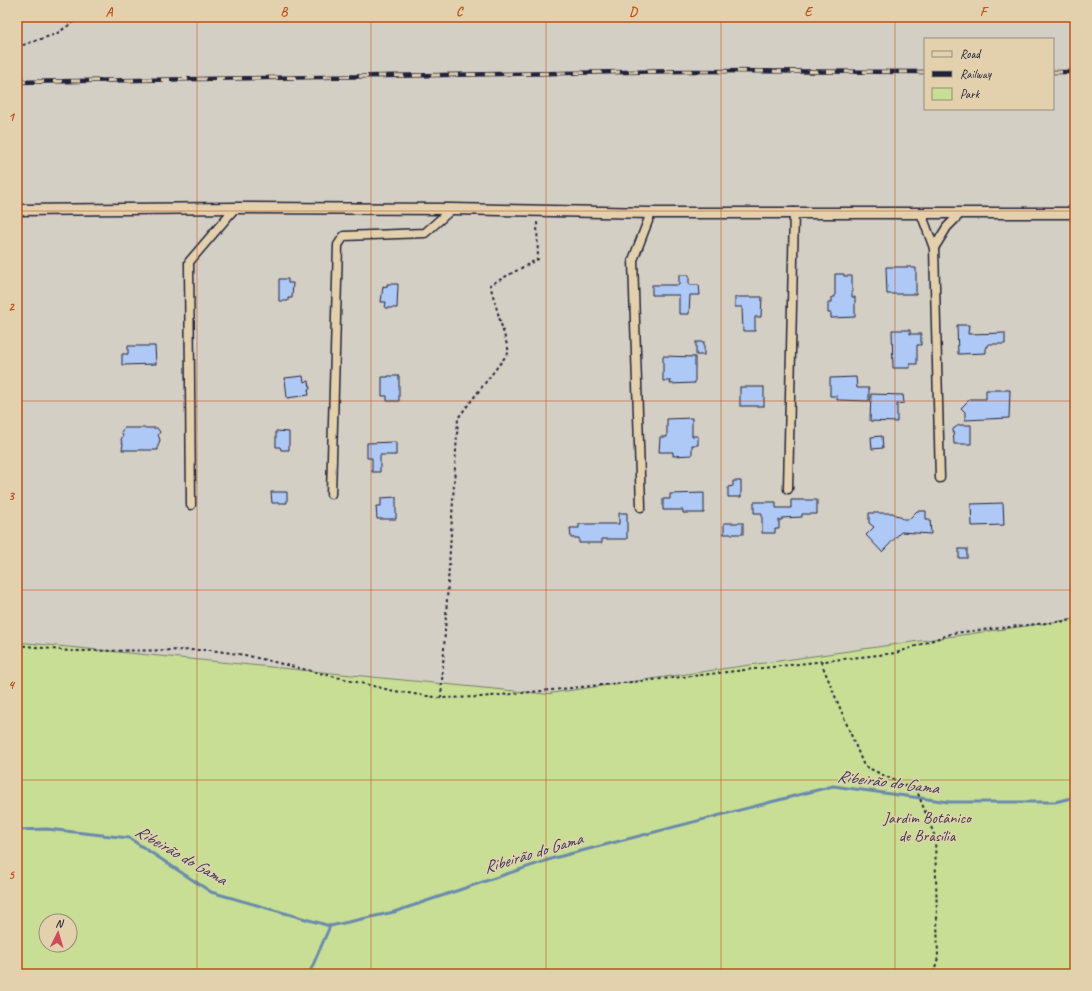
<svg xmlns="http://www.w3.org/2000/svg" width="1092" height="991" font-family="Caveat,sans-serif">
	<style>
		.green { fill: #c7de94; stroke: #748068; fill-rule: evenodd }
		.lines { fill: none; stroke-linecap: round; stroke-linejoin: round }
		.stream { stroke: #6b8aad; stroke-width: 3 }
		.building { fill: #afc9f6; stroke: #22223b }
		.minor-casing { stroke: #22223b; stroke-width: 11 }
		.tertiary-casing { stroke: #22223b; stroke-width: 13 }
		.path { stroke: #22223b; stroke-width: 2; stroke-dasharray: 3 3; stroke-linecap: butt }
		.minor { stroke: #e3d1ae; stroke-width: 8 }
		.tertiary { stroke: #e3d1ae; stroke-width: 10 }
		.rail-casing { stroke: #22223b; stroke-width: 4.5 }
		.rail { stroke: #e3d1ae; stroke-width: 3; stroke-dasharray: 9; stroke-linecap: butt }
		.grid { fill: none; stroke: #c04e15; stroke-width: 1; stroke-opacity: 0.55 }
		.labels { text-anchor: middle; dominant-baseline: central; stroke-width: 3; stroke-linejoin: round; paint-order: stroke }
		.park-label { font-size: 16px; fill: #3b3e48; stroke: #e3d1ae }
		.water-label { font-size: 17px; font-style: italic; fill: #343c58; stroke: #e3d1ae }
		.neatline { fill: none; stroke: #c04e15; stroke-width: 1.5 }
		.grid-label { font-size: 13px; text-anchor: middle; font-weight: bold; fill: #c04e15 }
	</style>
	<rect width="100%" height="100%" fill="#d3cfc4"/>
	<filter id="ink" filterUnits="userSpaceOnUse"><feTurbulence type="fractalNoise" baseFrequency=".025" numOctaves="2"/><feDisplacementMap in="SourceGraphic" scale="8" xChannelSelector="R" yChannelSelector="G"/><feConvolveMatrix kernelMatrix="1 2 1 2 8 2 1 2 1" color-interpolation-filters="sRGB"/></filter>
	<g filter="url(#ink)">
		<path class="green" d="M1075,619v355h-1058v-332l528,52zM46,921h24v24h-24z"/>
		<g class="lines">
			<g class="stream">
				<path d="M17,830l30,-1 82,9 82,54 119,34 64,-14 160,-54 279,-72 116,16h106l20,-5"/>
				<path d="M309,974l21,-48"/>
			</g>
		</g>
		<g class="building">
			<path d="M886,267h25v1h5v26h-29z"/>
			<path d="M835,274h9v2h8v21h3v20l-24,1v-5h-3v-11h4v-5h3z"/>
			<path d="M679,275h10v10h10l1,10h-10l-1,19h-10v-19h-27v-10h27z"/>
			<path d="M279,279h9v4h5l-1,15h-4v3h-9z"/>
			<path d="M387,284h11l-1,24h-12l1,-6h-5l2,-16 4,1z"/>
			<path d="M735,297h27l-1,20h-6v14h-12l-1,-24h-7z"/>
			<path d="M957,325h12l-1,9 37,-1v11h-17v3h-2v6l-28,1z"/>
			<path d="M892,330h18v4h11v11h-4v19h-7v4h-17z"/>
			<rect x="696" y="342" width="8" height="13"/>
			<path d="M128,346h27l1,18 -34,1v-11h6z"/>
			<path d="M663,356l32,1v26l-25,1 1,-3h-8z"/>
			<path d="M303,376l1,6 5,-1 1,8h-2l1,6 -22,3 -2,-20z"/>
			<path d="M388,376h11v25h-12v-5h-5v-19h6z"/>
			<path d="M856,377l1,11h12v13l-32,-1v-4h-7v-18z"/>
			<rect x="740" y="387" width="24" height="19"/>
			<path d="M986,390h24l-1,28 -44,2v-8l-4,-4 9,-9h16z"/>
			<path d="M871,394l32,1 1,8 -7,1v18l-27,-1z"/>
			<path d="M692,418v18h6v9h-6v10l-19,1v-4h-14l1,-15h7v-18z"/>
			<path d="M959,425h12v19h-17l-1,-15z"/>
			<path d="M124,428h33l3,4 -2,3 2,5 -2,6v4h-36l1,-6 -2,-4 2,-5 -2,-3z"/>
			<path d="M276,431l13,1v18h-8l-1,-3h-4z"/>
			<path d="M882,436l1,12 -11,1 -1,-12z"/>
			<path d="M396,442v13h-16v17h-8v-14h-5v-15z"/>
			<path d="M733,481h8v16h-13v-10l5,-1z"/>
			<path d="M271,492h16v11h-15z"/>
			<path d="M704,493v20h-21v-3h-20v-11h7v-5z"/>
			<path d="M396,497v22h-19l-1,-13h5v-8z"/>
			<path d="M791,500h26v14h-15v3l-20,1v2h-3v9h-4v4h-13v-20h-8v-11h22v6h15z"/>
			<path d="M1003,503l1,22 -32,1 -1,-22z"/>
			<path d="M917,511h9v8h4l1,15 -30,-2 -19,20 -16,-17 8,-8 -5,-4v-10h24l4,3 1,-1 5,4h6z"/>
			<path d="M619,513h8v26h-25v4h-23v-5h-8l-1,-10h9v-4h40z"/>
			<rect x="724" y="523" width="19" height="11"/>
			<rect x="959" y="549" width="8" height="9"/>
		</g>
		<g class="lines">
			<g class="minor-casing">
				<g id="minor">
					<path d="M921,213l13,35 6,230"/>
					<path d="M934,248l13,-21 14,-14"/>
					<path d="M788,489l6,-277"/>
					<path d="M331,494l7,-249 6,-9 81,-3 27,-24"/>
					<path d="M191,505l-2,-243 46,-54"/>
					<path d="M641,507l-8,-247 18,-47"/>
				</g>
			</g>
			<g class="tertiary-casing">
				<path id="tertiary" d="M17,210l218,-2 217,1 199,4h424"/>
			</g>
			<g class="path">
				<path d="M17,47l39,-13 22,-15 6,-2"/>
				<path d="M17,645l53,6 140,-1 35,5 149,36 47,7 40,-1 211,-21 204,-23 57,-20 122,-13"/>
				<path d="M821,662l43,104 53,25 18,46 3,121 -5,16"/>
				<path d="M441,698l17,-280 51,-66 -19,-67 48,-26 -1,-38"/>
			</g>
			<use href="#minor" class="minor"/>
			<use href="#tertiary" class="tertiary"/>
			<g class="rail-casing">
				<g id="rail">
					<path d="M1053,72h22"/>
					<path d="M17,82l668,-11 240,1"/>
				</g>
			</g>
			<use href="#rail" class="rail"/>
		</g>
	</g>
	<path class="grid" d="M197,17v957M371,17v957M546,17v957M721,17v957M895,17v957M17,211h1058M17,401h1058M17,590h1058M17,780h1058"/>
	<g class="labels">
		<g class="park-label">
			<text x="927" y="818">Jardim Botânico<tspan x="927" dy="18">de Brasília</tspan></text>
		</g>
		<g class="water-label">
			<text transform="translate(888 782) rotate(7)">Ribeirão do Gama</text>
			<text transform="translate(533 853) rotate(-17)">Ribeirão do Gama</text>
			<text transform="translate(181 855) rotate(30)">Ribeirão do Gama</text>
		</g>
	</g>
	<rect width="1092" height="991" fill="none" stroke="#e3d1ae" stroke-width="44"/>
	<rect x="924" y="38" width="130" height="72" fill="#e3d1ae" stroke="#968b80"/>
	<rect x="932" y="51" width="20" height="6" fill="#e3d1ae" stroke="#968b80"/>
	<text x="960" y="58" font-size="12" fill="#22223b">Road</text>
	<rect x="932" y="71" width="20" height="6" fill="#22223b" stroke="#968b80"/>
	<text x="960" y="78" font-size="12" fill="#22223b">Railway</text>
	<rect x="932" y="88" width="20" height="12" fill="#c7de94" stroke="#968b80"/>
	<text x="960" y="98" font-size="12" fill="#22223b">Park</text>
	<g transform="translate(58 933) rotate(5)"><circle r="19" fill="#e3d1ae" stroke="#968b80"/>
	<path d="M0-3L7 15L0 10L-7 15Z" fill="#d1495b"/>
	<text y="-6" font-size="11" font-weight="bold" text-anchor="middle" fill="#22223b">N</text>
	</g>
	<rect x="22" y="22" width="1048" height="947" class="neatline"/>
	<g class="grid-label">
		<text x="109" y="16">A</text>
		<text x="284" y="16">B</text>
		<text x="459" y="16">C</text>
		<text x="633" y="16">D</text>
		<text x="808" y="16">E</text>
		<text x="983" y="16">F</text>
		<text x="11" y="121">1</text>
		<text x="11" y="311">2</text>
		<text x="11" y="500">3</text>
		<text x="11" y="689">4</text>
		<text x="11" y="879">5</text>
	</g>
</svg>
